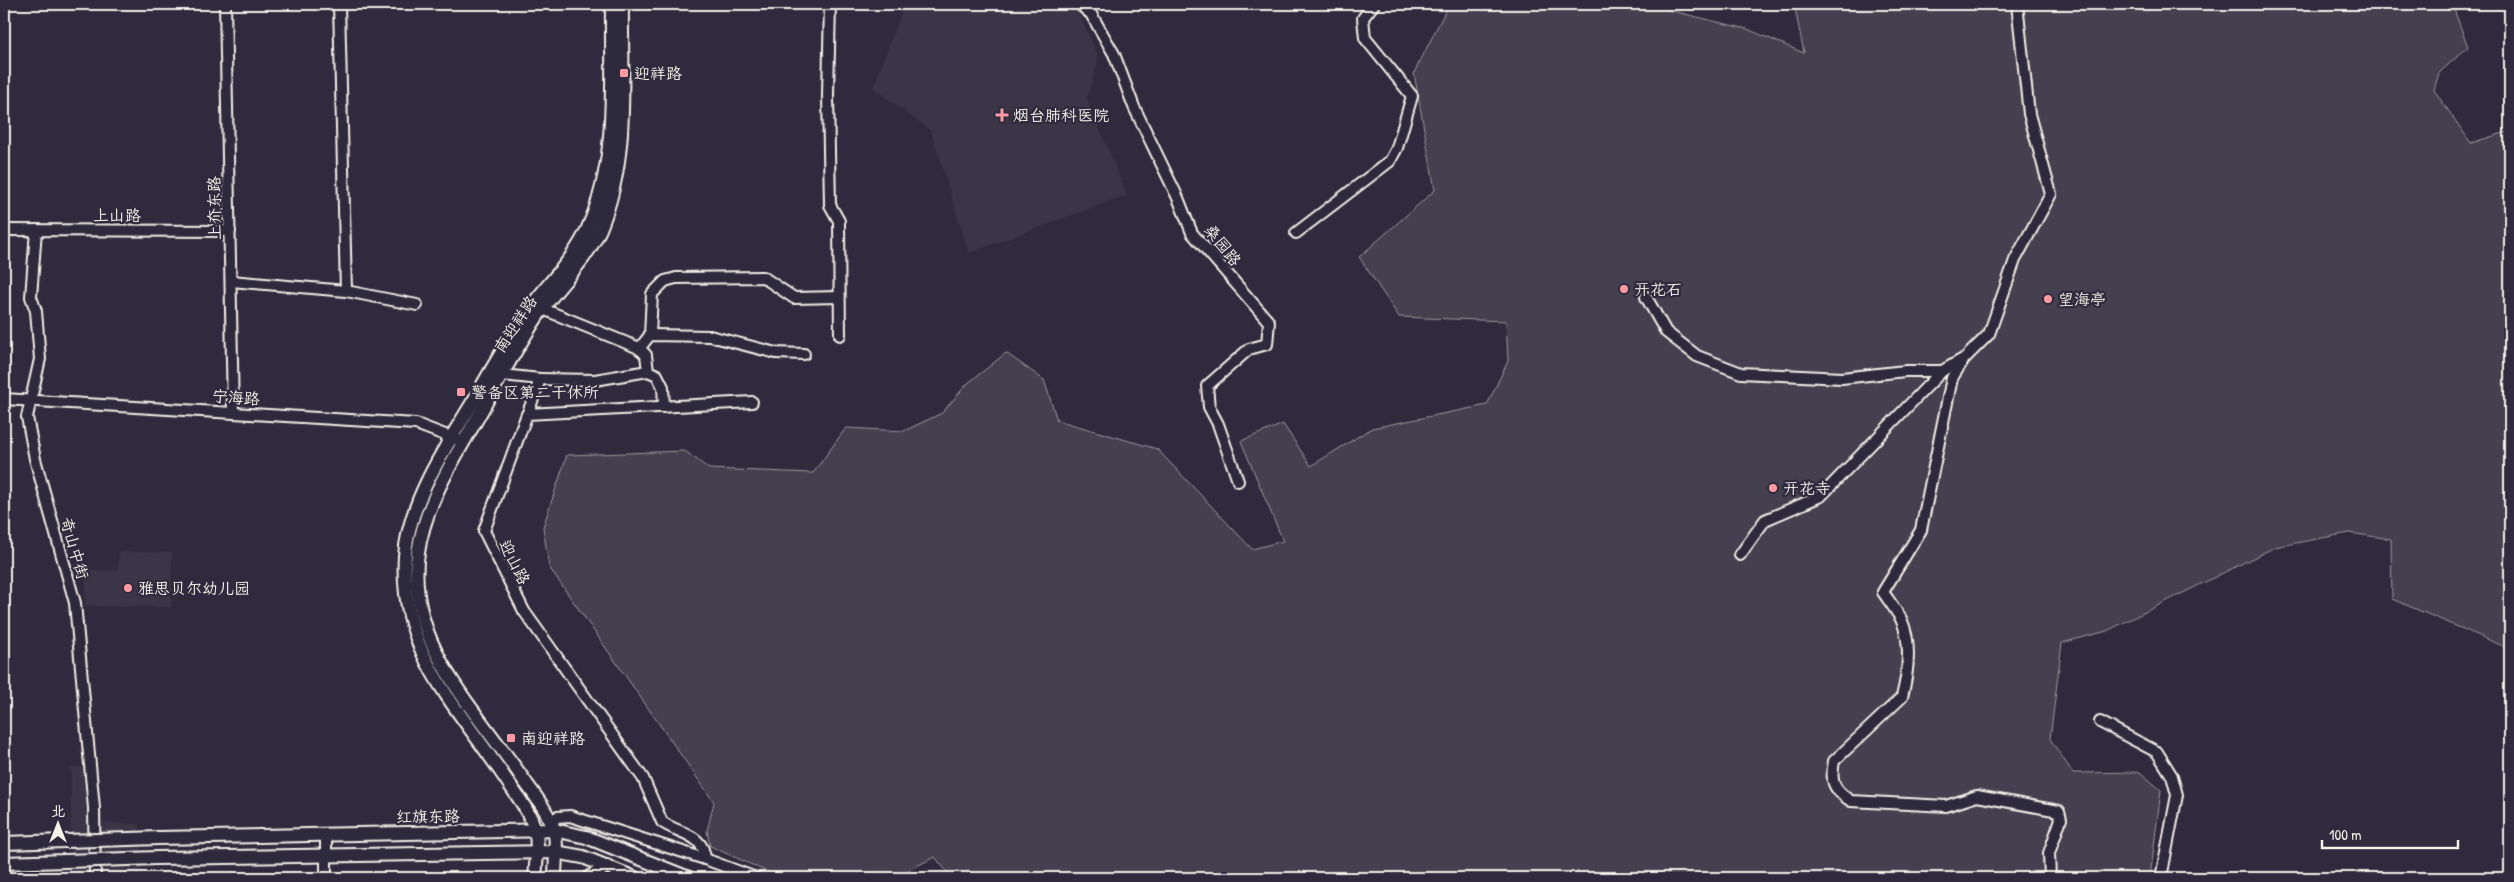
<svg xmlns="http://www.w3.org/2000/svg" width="2514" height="882" font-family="'Patrick Hand','LXGW WenKai TC',sans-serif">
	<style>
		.built { fill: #3b3647 }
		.green { fill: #454050; stroke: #9c989c }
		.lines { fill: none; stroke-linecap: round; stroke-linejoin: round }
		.minor-casing { stroke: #f4f1e8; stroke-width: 14 }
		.major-casing { stroke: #f4f1e8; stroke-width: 16 }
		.minor { stroke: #2f2a3d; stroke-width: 10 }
		.major { stroke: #2f2a3d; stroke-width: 12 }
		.major-bridge-casing { stroke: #f4f1e8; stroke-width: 16; stroke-linecap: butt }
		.major-bridge { stroke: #2f2a3d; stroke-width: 12 }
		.poi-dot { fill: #ff9aa2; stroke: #2f2a3d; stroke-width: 2 }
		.labels { text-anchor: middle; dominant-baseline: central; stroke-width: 4.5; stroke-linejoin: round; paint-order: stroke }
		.poi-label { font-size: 16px; fill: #f4f1e8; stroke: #2f2a3d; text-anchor: start }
		.street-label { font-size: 16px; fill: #f4f1e8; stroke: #2f2a3d }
	</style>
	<rect width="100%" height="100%" fill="#2f2a3d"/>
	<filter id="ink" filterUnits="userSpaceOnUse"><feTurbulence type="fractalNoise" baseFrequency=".02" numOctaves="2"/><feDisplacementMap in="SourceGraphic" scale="10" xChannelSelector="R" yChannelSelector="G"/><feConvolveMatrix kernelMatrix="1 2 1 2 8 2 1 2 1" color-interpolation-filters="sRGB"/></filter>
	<g filter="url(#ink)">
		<g class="built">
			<path d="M904,4h163l12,11 20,42 -12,42 40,96 -158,58 -38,-122 -58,-43z"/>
			<path d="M119,552h53l-1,55 -86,-1 1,-36h32z"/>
			<path d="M71,767h27l4,56 37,1 3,54h-71z"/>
		</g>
		<g class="green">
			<path d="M1449,4h214l5,6 79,19 57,24 -10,-49h658l16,43 -29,26 -5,17 37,53 39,-12v518l-118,-50 -1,-60 -42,-6 -74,14 -168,84 -45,12 -12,96 23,34 67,-1 21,18 -11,88h-1198l-17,-21 -43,21h-111l-71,-32 -3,-15 7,-29 -165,-235 -6,-40 24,-72 118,-4 24,18 104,4 33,-45 58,3 38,-18 25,-29 39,-31 38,27 13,40 100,29 95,100 31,-8 -42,-100 42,-17 28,42 61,-38 115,-23 21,-44 -2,-40 -107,-4 -40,-60 76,-67 -21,-117z"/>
			<path d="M217,877h73l4,1h-148z"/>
		</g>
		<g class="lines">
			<g class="minor-casing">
				<g id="minor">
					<path d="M225,4l8,408"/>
					<path d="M339,4l7,287"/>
					<path d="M830,4l-2,91 2,110 9,16 1,114"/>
					<path d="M1079,4l12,10 23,40 20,53 44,91 14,35 77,89 -2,22 -18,5 -42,37 2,21 9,17 20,57"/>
					<path d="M2017,4l12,110 22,80 -36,66 -26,74 -25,25 -12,19 -31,152 -38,62c6,9 13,18 18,27 11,23 7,54 1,78l-68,64c-4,20 -1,29 17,40l95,5 31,-10 82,15 2,8 -12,34 1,25"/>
					<path d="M4,230l226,1"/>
					<path d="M36,230l-5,67 5,14 4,48 -13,58 8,42 40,144 19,205 1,70"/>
					<path d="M1296,233l94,-72 7,-13 15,-52 -47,-58 -2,-20 11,-14"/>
					<path d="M231,281l115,10 71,14"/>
					<path d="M1646,297l20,35 31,24 44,17 101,5 63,-7h37"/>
					<path d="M538,307l101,41 7,7 2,16"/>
					<path d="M650,335l2,-41 13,-13 11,-3 87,-1 31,21 45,-1"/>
					<path d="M639,349l11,-14 60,1 66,17 28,1"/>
					<path d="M502,375l38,4"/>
					<path d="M4,399l412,25 42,16"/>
					<path d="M529,410l11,-31 55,1 53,-9 9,4 6,12 1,20"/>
					<path d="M1740,555l25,-35 56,-24 121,-125 21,-12"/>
					<path d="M2100,722l57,30 15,24 5,19 -16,83"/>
					<path d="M554,830l-1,-9 4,-4 13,-1 135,43 51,19"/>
					<path d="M705,859c-1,-26 -27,-25 -43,-37l-19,-44 -119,-167 -40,-80 43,-117 225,-12"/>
					<path d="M326,878v-43"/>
				</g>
			</g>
			<g class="major-casing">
				<g id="major">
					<path d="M159,838l395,-8 32,7 103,41"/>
					<path d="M158,858l397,-6 28,5 52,21"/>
					<path d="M535,878c1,-15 4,-33 0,-48 -5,-19 -21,-38 -32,-55 -49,-73 -104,-124 -98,-219 3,-53 41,-110 68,-154 18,-32 37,-65 58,-95 19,-26 44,-49 57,-79 31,-69 23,-150 24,-224"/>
					<path d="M555,878c0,-15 3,-34 -1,-48 -6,-19 -22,-38 -33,-54 -46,-67 -116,-134 -103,-223 7,-52 40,-100 65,-145 19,-34 38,-69 60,-100 19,-26 44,-49 57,-79 30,-71 21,-150 22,-225"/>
					<path d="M589,878l18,-12"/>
				</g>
			</g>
			<use href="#minor" class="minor"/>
			<use href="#major" class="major"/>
			<g class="major-bridge-casing">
				<g id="major-bridge">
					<path d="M4,843l155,-5"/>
					<path d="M4,863l154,-5"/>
				</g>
			</g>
			<use href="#major-bridge" class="major-bridge"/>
		</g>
	</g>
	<g class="poi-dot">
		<rect x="619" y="68" width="10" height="10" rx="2.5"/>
		<path d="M999.5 107.5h5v5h5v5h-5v5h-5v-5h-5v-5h5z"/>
		<circle cx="1624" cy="289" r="5"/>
		<circle cx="2048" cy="299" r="5"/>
		<rect x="456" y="387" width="10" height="10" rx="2.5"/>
		<circle cx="1773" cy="488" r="5"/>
		<circle cx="128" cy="588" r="5"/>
		<rect x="506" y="733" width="10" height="10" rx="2.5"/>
	</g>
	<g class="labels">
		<g class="poi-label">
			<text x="634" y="73">迎祥路</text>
			<text x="1013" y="115">烟台肺科医院</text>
			<text x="1634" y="289">开花石</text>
			<text x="2058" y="299">望海亭</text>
			<text x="471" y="392">警备区第二干休所</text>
			<text x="1783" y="488">开花寺</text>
			<text x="138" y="588">雅思贝尔幼儿园</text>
			<text x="521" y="738">南迎祥路</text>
		</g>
		<g class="street-label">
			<text transform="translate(214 208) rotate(-91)">上夼东路</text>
			<text x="117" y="215">上山路</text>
			<text transform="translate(1223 245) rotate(51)">桑园路</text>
			<text transform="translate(515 324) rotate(-57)">南迎祥路</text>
			<text transform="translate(236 397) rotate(4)">宁海路</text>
			<text transform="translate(75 548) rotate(74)">奇山中街</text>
			<text transform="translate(515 562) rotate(63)">迎山路</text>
			<text transform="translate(428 816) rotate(-1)">红旗东路</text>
		</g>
	</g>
	<rect width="2514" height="882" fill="none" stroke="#2f2a3d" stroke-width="20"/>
	<rect x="10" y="10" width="2494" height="862" fill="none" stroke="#f4f1e8" stroke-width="2" filter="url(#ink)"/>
	<g transform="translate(58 824)" stroke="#2f2a3d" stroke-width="4" paint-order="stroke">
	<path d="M0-4L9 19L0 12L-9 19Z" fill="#f4f1e8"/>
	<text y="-8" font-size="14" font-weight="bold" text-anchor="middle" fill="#f4f1e8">北</text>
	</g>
	<path d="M2322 840v8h136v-8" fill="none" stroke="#f4f1e8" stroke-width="2.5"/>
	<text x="2329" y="840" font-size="15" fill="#f4f1e8" stroke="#2f2a3d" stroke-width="4" paint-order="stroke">100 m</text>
</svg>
